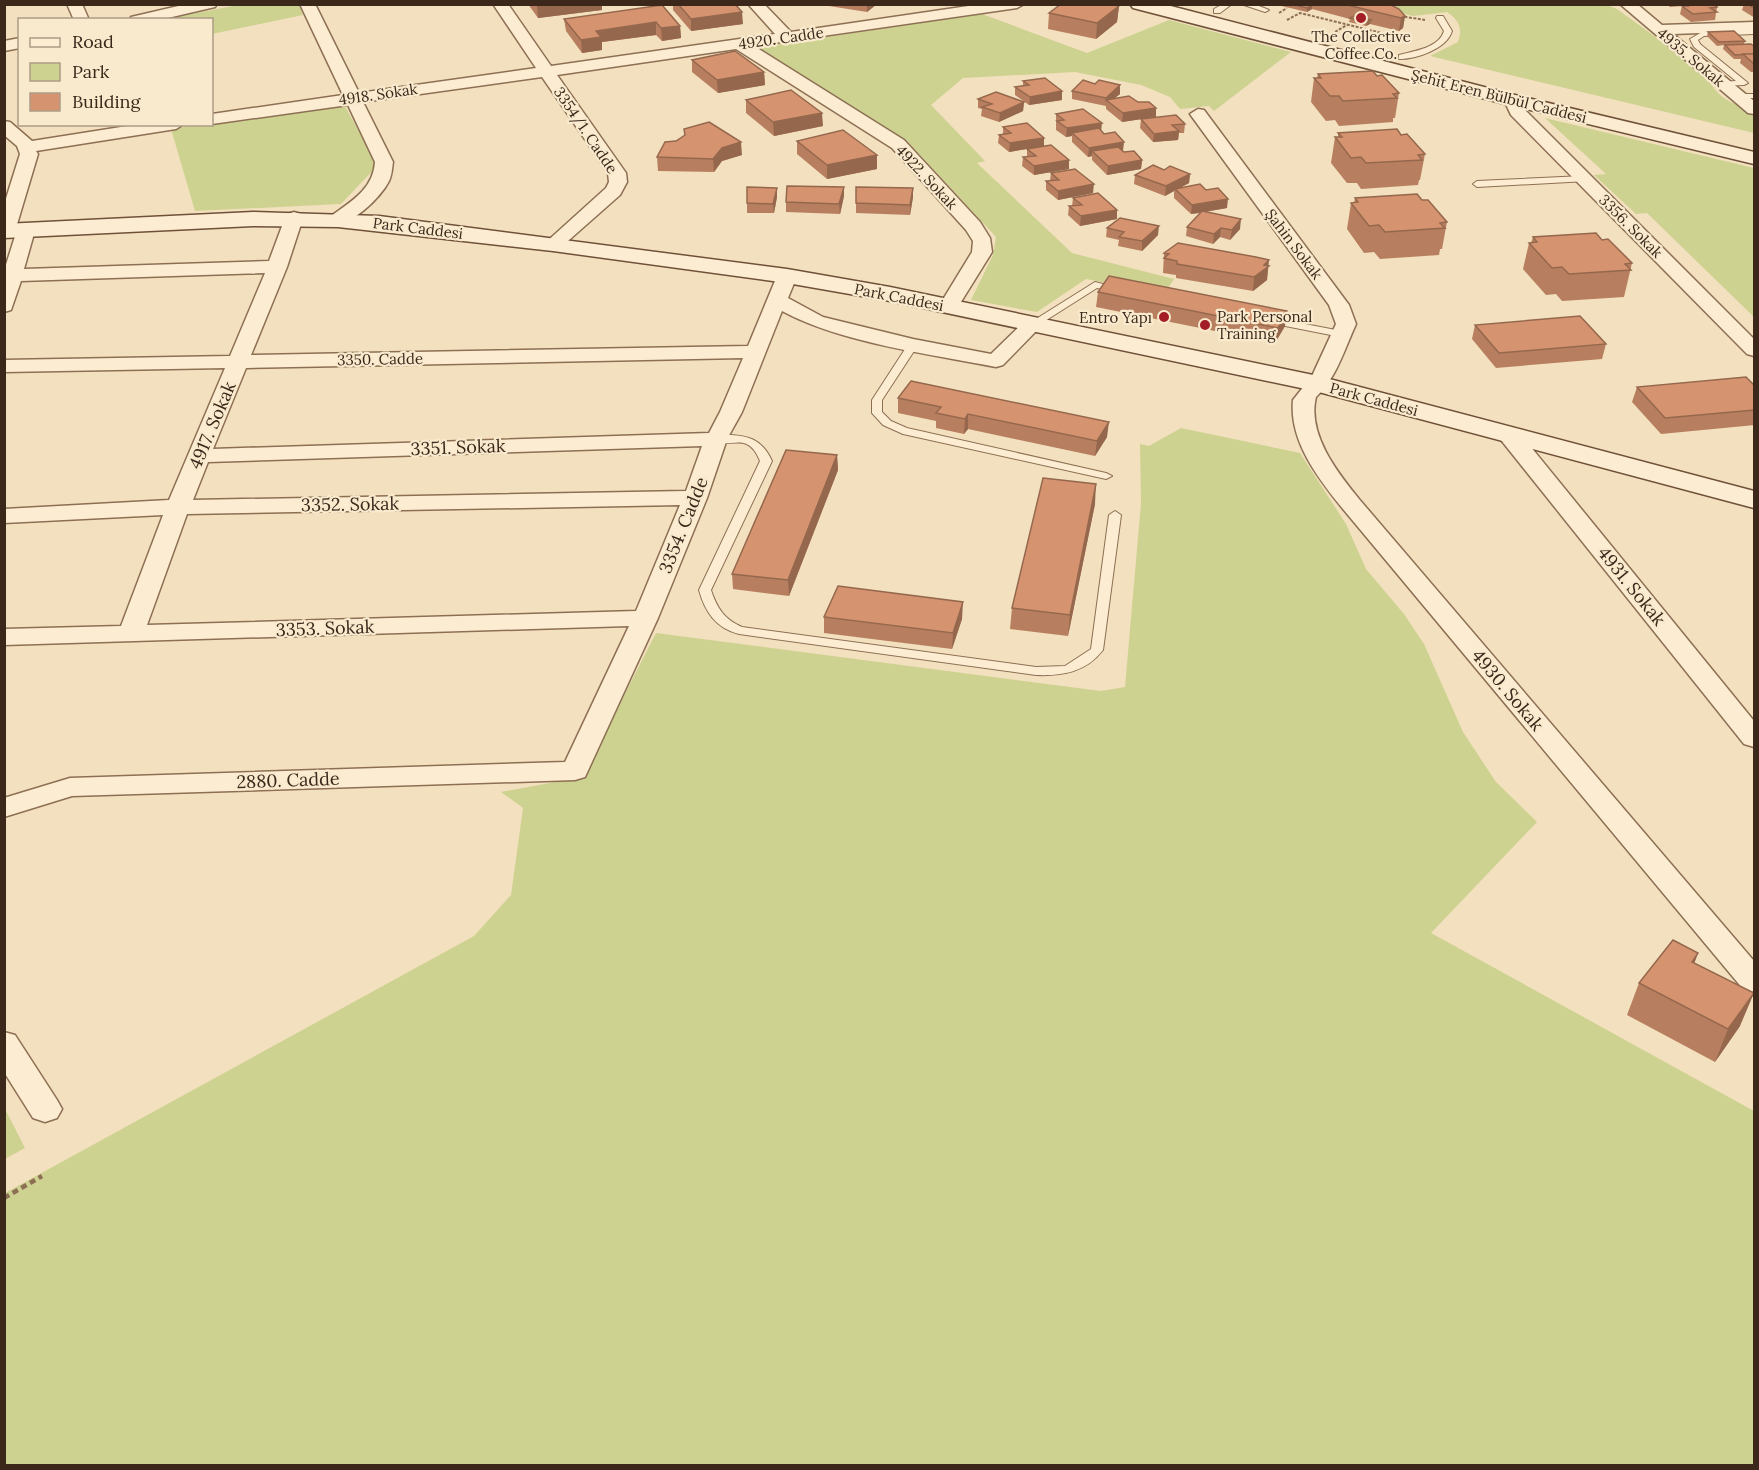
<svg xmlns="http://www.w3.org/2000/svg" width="1759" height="1470" font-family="Lora,serif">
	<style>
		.green { fill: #ced291 }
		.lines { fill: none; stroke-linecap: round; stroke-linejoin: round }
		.lane-casing { stroke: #8d6f54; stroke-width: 2 }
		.street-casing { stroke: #8d6f54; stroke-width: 3 }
		.secondary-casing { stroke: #6f5038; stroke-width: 3 }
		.path-far1 { stroke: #8d6f54; stroke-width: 2; stroke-dasharray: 3 1.5; stroke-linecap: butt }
		.path { stroke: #8d6f54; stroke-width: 4.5; stroke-dasharray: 6 4; stroke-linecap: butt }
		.lane { fill: #fcedd2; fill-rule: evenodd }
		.street { fill: #fcedd2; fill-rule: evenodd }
		.secondary { fill: #fcedd2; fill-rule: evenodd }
		.wall { fill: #b77f5f }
		.shaded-wall { fill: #95684e }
		.building { fill: #d5946f; stroke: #95684e; stroke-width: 1.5 }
		.poi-dot { fill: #a31e27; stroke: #f9eace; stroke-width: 2 }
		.labels { text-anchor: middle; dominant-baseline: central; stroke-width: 4.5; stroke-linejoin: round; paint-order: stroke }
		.far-poi-label { font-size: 15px; fill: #3b281b; stroke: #f9eace }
		.far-street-label { font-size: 15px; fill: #3b281b; stroke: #f9eace }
		.street-label { font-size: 18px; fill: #3b281b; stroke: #f9eace }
	</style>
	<rect width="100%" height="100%" fill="#f3e0be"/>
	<g class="green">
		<path d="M243,4l56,1 4,10 -91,19v-14l-47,-1z"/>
		<path d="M1367,5h240l10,4 95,69 -1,6c11,18 27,20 43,29v20l-324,-77 28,-14c5,-15 1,-21 -11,-30l-34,4z"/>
		<path d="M982,14l105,39 82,-33 122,32 -77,59 -5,-5 -29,3 -10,-12 -29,-12 -66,-13 -112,6 -32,27 54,56 -8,2 95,90 102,26 -10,15 -78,-15 -49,33 -66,-12 22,-45 3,-18 -88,-95 -143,-85 -6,-10z"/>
		<path d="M343,103l35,62 -37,39 -146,7 -24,-82z"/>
		<path d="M1545,118l209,50v149l-107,-104 -11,1 -42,-39 12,-1z"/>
		<path d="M1181,428l119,25 46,71 20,45 38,45 20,30 39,88 33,50 41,40 -106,111 323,178v354l-1749,1v-273l469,-257 37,-41 12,-87 -22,-16 81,-15 74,-144 445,58 24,-4 16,-184 -1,-59 9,2z"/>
		<path d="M4,1107l21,41 -20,11h-1z"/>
	</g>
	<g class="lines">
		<g class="lane-casing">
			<g id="lane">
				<path d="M1223,4h9l-12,9h-6v-4z"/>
				<path d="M1241,4h13l15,6 -4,2z"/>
				<path d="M1437,16h6l9,15c-5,18 -36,28 -53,28v-4c15,-4 40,-7 45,-24l-8,-13z"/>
				<path d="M1754,30v4l-50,2 -6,4 2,4 48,39 -4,2 -23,1v-4l15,-1 -42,-34 -4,-8 12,-7z"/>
				<rect x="1735" y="94" width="19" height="4"/>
				<path d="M1584,176l4,3 -1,2 -110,6 -4,-3 4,-3z"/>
				<path d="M1095,282l28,7 -5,3 -21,-4 -60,38h-8l-1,-2z"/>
				<path d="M1269,317l72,14 5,3 -5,3 -76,-15v-4z"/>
				<path d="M913,342l5,3 -36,55v12l9,9 16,7 199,45 6,3 -6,3 -203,-45 -20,-9 -11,-12v-13l37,-57z"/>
				<path d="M725,435c23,0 37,4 47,26l-61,129c6,18 13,29 31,37l294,40 29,-1 26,-17 18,-134 6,-4 6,4 -18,135c-17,22 -40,26 -67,25l-297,-41c-23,-6 -34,-22 -40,-44l61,-129c-13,-33 -32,-9 -50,-22l2,-2z"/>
			</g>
		</g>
		<g class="street-casing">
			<g id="street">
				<path d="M67,4h15l7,16h-15z"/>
				<path d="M187,4h30l-2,3 -56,13h-30l2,-3z"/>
				<path d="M300,4h15l44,89 177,-25 -43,-64h15l43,62 224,-32 -27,-30h16l27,28 191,-28h42l-7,4 -263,38 150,94 76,82 10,16 2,14 -36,58h-14l-3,-4 33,-54 1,-11 -7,-11 -74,-82 -156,-99 -179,26 69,98 1,9 -7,13 -60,53h-14l-2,-4 62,-56 3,-6 -1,-9 -66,-96 -179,25 30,60c-1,6 -1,13 -4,19 -8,16 -39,47 -58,43l-2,-4 2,-4c21,-15 42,-27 44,-54l-27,-57 -136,19v-10l131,-19z"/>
				<path d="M1620,4h17l25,21 92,-3v9l-81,3 81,67v13l-6,-1z"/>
				<path d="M20,38v10l-16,3v-10z"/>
				<path d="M1512,95l6,1 6,13 230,230v17l-7,-2 -236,-239 -7,-15z"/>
				<path d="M1198,109l6,1 145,195 7,19c-12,26 -19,53 -40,73 -9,37 21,75 43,102l395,462v31l-11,-3 -400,-480c-25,-31 -54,-68 -50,-109l19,-24 24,-52 -7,-19 -139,-191z"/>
				<path d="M4,121l6,1 22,19 108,-17h44l-8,5 -140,22 2,3 -23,77 -2,4 -7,2 -2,-32 16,-51 -3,-8 -13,-11z"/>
				<path d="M294,212l7,2 2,4 -16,49 -36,88 497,-9 29,-70 3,-4h14l3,4 -9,22 35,19 90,22 78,15 35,-34h14l3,4 -40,41 -7,2c-66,-13 -155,-24 -214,-56l-40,101 -15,27 -20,59 -49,120 -73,159 -10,3 -503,16 -68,21v-19l66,-20 495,-16 64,-136 -625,19v-16l117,-3 42,-111 -159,8v-14l165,-9 56,-132 -221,4v-12l226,-4 35,-83 -244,8 -10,29 -7,2v-41l13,-41 2,-4h14l2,4 -11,39 245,-8 16,-43 2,-4zM743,358l-23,54 -11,21 -496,16 33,-81zM702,446l-16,45 -493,9 15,-38zM680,505l-44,106 -489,14 40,-111z"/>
				<path d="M1509,428l8,2 237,291v26l-10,-3 -243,-304 -3,-5 3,-5z"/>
				<path d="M4,1032l11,3 42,65 5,9 -5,9 -12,4 -12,-4 -29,-46z"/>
			</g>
		</g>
		<g class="secondary-casing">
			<g id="secondary">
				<path d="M1130,4h33l352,91 239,57v12l-249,-60 -372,-96z"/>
				<path d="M253,212l126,4 408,53 103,18 428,89 436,115v17l-439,-117 -425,-90 -103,-18 -234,-32 -215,-24 -85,-1 -249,12v-14z"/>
			</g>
		</g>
		<g class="path-far1">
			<path d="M1279,13l8,-5"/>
			<path d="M1400,16l25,4"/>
			<path d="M1287,20l13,-7 86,21"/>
			<path d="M1335,32l12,-7"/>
		</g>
		<path class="path" d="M4,1198l38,-22"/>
		<use href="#lane" class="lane"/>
		<use href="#street" class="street"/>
		<use href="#secondary" class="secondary"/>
	</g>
	<g class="wall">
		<path d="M528,4h74v6l-64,8z"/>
		<path d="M673,4h62l8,20 -52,7 -18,-21z"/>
		<path d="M816,4h61l-10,8z"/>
		<path d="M1273,4h118l14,12 -2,12 -4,3 -29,-7 -4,2 -17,-4 1,-3 -38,-10 -5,3z"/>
		<path d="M1666,4h48l3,3 -2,13 -24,2 -11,-8 2,-8 -12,1z"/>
		<path d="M1744,4h11v14l-13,-8z"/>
		<path d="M662,5l18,21 1,12 -19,3 -6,-6 -54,7v8l-20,3 -16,-22 -2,-12z"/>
		<path d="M1119,6l-2,16 -21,17 -48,-10 1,-16z"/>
		<path d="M1708,32l37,9 -1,3 11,3v25h-4l-11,-9 1,-4h-7l-11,-10 1,-4 -7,1 -10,-10z"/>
		<path d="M692,60l72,12 1,13 -47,8 -26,-21z"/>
		<path d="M1318,74l59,2 22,17 -4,25h-2v4l-54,4 -4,-6 -9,1 -15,-19 3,-24h3z"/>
		<path d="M1023,81l39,10v9l-33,5 -14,-10v-8l8,-1z"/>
		<path d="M1095,84l25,1v9l-7,5 43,18 -10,1 39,6 -1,9h-5l-1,7 -25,2 -13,-14 1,-9 -19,3 -16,-13v-3l-34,-7v-8z"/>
		<path d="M978,99l46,3 -1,9 -24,11 -18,-6 1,-7 -4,-1z"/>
		<path d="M746,100l77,26 -49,10 -28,-23z"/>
		<path d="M1056,114l45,17 22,20h-1l2,1 18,8 -1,9 -34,6 -15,-15v-4l-4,1 -16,-15v-6l-6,1 -10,-7z"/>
		<path d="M1003,127l41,11v8l25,14v9l-35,6 -12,-9 1,-9 4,-1v-7l-18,3 -11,-9 1,-8 4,-1z"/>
		<path d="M684,129l58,26 -20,6 -8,11 -56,-1 -1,-14 19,-16 9,-6z"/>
		<path d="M1338,133l63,2 24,19 -5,26h-1l-1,5 -57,4 -4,-6h-10l-16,-20 4,-26h3z"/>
		<path d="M797,141l80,14v14l-50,10 -30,-25z"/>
		<path d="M1164,170l26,4 -1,9 -9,5 47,20 -22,4 35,17 -10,11 -10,-3 -7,7 -27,-8 1,-9 14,-14 -10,1 -17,-16v-7l-9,5 -31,-12 1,-9z"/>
		<path d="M1051,173l42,20 -35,7 -12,-10v-9l4,-1z"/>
		<path d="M856,187l57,1v9l-3,18 -54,-2z"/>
		<path d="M844,196l-4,18 -54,-2v-10z"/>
		<path d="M777,197l-3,16h-27v-10z"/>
		<path d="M1073,198l44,21 -37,7 -12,-11 1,-9h3z"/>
		<path d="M1355,198l67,2 25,22 -5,27h-2l-1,6 -59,4 -6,-7 -10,1 -17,-24 4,-26h3z"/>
		<path d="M1107,228l51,7 -16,16 -24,-5 1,-6 -13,-3z"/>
		<path d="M1533,237l99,26 -8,34 -62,4 -6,-7 -10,1 -23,-26 6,-26h2z"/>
		<path d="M1164,253l104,13 -1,14 -14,11 -77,-13v-3l-13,-2z"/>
		<path d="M1098,292l189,19 -2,15 -10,17 -179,-36z"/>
		<path d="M1475,325l131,19 -4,15 -106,9 -24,-29z"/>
		<path d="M1755,386v39l-94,9 -29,-32 5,-15z"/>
		<path d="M898,398l209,39 -12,19 -127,-27 -4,5 -28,-6v-7l-38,-8z"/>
		<path d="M837,455l1,15 -49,126 -56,-7 -1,-15z"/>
		<path d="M1095,504l-27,132 -58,-7 2,-21z"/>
		<path d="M824,617l138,2 -10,30 -128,-16z"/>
		<path d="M1698,953l-4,11 46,62 -25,36 -88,-47 12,-32z"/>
	</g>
	<g class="shaded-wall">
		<path d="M549,4h53v6l-64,8 -1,-12z"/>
		<path d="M867,4h10l-10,8z"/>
		<path d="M1312,5v4l-5,3v-4z"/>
		<path d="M1119,6l-2,16 -21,17 1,-16z"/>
		<path d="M742,12l1,12 -52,7v-12z"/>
		<path d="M1405,16l-2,12 -4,3 2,-13z"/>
		<path d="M1371,20l-1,4 -4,2 1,-4z"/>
		<path d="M656,22v13l-54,7v8l-20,3 -1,-13 15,-9z"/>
		<path d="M680,26l1,12 -19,3 -1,-13z"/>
		<path d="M764,72l1,13 -47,8 -1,-13z"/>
		<path d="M1120,85v9l-11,9 -3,-3 -1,6 1,-8z"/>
		<path d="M1062,91v9l-33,5 1,-8z"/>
		<path d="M1024,102l-1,9 -24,11 1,-9z"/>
		<path d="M1156,108v9l-34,5 1,-9z"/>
		<path d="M822,113l1,13 -49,10 -1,-14z"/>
		<path d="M1102,123l-1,9 -29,1v3l-6,1 1,-9z"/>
		<path d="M1179,131l-1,9 -25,2 1,-8z"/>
		<path d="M1044,138v8l-35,6 1,-9z"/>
		<path d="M741,142l1,13 -20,6 -8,11 -1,-13 9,-11z"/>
		<path d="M1124,142l-1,9 -26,4 -5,-4v5l-4,1 1,-9z"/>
		<path d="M877,155v14l-50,10v-14z"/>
		<path d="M1069,160v9l-35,6v-9z"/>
		<path d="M1142,160l-1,9 -34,6 1,-9z"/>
		<path d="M1190,174l-1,9 -13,7 -1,-1 -1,2 -9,5 1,-10z"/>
		<path d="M1094,184l-1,9 -35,7v-9z"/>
		<path d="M844,187v9l-4,18 -1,-10z"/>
		<path d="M777,188v9l-3,16 -1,-9z"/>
		<path d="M913,188v9l-3,18v-10z"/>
		<path d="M1228,199l-1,9 -36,6 1,-9z"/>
		<path d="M1117,210v9l-37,7 1,-10z"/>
		<path d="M1241,219l-1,10 -10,11 2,-10z"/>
		<path d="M1159,226l-1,9 -16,16v-10z"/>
		<path d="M1221,228l-1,9 -7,7 1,-10z"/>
		<path d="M1269,260l-2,20 -14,11 1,-14z"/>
		<path d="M1287,311l-2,15 -10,17 3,-15z"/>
		<path d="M968,414v15l-4,5 1,-15z"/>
		<path d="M1109,422l-2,15 -12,19 2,-15z"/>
		<path d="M837,455l1,15 -49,126 -1,-16z"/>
		<path d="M1096,484l-1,20 -27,132 2,-21z"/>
		<path d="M963,602l-1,17 -10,30 1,-16z"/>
		<path d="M1698,953l-12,32 6,-23z"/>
		<path d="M1754,993l-14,33 -25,36 13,-33z"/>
	</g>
	<g class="building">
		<path d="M678,4h57l7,8 -51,7z"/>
		<path d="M1061,4h48l10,2 -22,17 -48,-10z"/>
		<path d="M1291,4h18l3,1 -5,3z"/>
		<path d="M1343,4h46l10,5 6,7 -4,2z"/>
		<path d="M1686,4h28l3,3 -7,1 7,4 -24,2 -11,-8h6z"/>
		<path d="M1748,4h7v5z"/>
		<path d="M662,5l18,21 -19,2 -5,-6 -60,9 5,6 -20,3 -17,-21z"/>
		<path d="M1354,16l17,4 -4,2 -17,-4z"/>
		<path d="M1734,31l11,10 -26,1 -11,-10z"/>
		<path d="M1751,44l4,3v7l-20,1 -10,-10z"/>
		<path d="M735,51l29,21 -47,8 -25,-20z"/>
		<path d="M1743,54h12v10h-1z"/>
		<path d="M1373,71l4,5 5,-1 17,18 -6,1 4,4 -54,3 -4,-5h-9l-16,-18h7l-3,-4z"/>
		<path d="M1045,78l17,13 -32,6 -15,-10 14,-2 -6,-4z"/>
		<path d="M1083,80l12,4 4,-4 21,5 -14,13 -34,-7z"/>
		<path d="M791,90l31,23 -49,9 -27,-22z"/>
		<path d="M996,92l28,10 -24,11 -18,-6 10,-3 -14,-5z"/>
		<path d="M1129,96l9,6h11l7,6 -33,5 -17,-13z"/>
		<path d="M1083,109l19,14 -35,5 -10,-7 7,-1 -8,-6z"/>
		<path d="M1176,115l9,9 -13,1 7,6 -25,3 -13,-15z"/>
		<path d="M709,122l32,20 -19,6 -9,11 -56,-2 8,-15 11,-1 9,-6 -1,-6z"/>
		<path d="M1027,123l17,15 -34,5 -11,-8 12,-2 -8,-6z"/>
		<path d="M1099,128l5,6 11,-2 9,10 -35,6 -17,-15z"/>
		<path d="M1397,129l4,6 6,-1 18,20 -7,1 4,5 -56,3 -5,-6 -10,1 -16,-21h7l-4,-4z"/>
		<path d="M843,130l34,25 -50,10 -30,-24z"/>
		<path d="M1051,145l18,15 -35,6 -11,-9 13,-1 -9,-7z"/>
		<path d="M1118,147l6,5 10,-1 8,9 -34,6 -16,-15z"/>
		<path d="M1153,165l11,5 6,-4 20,8 -24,12 -31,-11z"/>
		<path d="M1075,169l19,15 -36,7 -12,-10 13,-1 -8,-7z"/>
		<path d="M1200,184l6,6 12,-2 10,11 -36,6 -17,-16z"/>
		<path d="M787,186l57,1 -5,17 -53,-2z"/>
		<path d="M747,187l30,1 -4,16 -26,-1z"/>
		<path d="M856,187l57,1 -3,17 -54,-2z"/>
		<path d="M1098,193l19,17 -36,6 -12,-10 13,-1 -9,-7z"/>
		<path d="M1417,194l5,6h6l19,22 -7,1 5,5 -60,4 -6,-7 -10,1 -18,-23 7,-1 -3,-4z"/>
		<path d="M1202,211l39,8 -9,11 -11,-2 -7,6 -27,-7z"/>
		<path d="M1120,218l39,8 -17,15 -23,-4 5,-5 -17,-4z"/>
		<path d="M1596,233l6,7 6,-1 24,24 -7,1 6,6 -62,4 -7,-7 -10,1 -23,-25 8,-1 -4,-5z"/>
		<path d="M1178,243l78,14 13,3 -5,5 5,1 -15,11 -77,-13v-3l-13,-3 5,-4 -5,-1z"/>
		<path d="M1109,276l178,35 -9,17 -180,-36z"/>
		<path d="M1580,316l26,28 -107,9 -24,-28z"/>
		<path d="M1746,377l9,9v24l-90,8 -28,-31z"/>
		<path d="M911,381l198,41 -12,19 -129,-27 -3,5 -29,-6 5,-6 -43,-9z"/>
		<path d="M786,450l51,5 -49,125 -56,-6z"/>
		<path d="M1043,478l53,6 -26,131 -58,-7z"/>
		<path d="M838,586l125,16 -10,31 -129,-16z"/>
		<path d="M1673,940l25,13 -6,9 62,31 -26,36 -89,-46z"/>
	</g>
	<g class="poi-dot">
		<circle cx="1361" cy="18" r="6"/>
		<circle cx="1164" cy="317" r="6"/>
		<circle cx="1205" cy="325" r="6"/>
	</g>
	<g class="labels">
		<g class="far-poi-label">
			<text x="1361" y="36">The Collective<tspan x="1361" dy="17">Coffee Co.</tspan></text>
			<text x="1217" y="316" text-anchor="start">Park Personal<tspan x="1217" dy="17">Training</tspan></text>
			<text x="1152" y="317" text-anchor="end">Entro Yapı</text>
		</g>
		<g class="far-street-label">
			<text transform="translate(781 38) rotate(-8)">4920. Cadde</text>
			<text transform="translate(1691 57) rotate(40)">4935. Sokak</text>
			<text transform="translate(378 94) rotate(-8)">4918. Sokak</text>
			<text transform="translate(1499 96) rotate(14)">Şehit Eren Bülbül Caddesi</text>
			<text transform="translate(586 130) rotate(56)">3354/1. Cadde</text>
			<text transform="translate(927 177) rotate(47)">4922. Sokak</text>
			<text transform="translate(1631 226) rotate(45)">3356. Sokak</text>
			<text transform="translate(418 228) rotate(7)">Park Caddesi</text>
			<text transform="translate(1294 244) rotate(53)">Şahin Sokak</text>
			<text transform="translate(899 297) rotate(11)">Park Caddesi</text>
			<text transform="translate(380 359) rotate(-1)">3350. Cadde</text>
			<text transform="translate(1374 399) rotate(15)">Park Caddesi</text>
		</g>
		<g class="street-label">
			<text transform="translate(212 425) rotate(-67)">4917. Sokak</text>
			<text transform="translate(458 447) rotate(-2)">3351. Sokak</text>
			<text transform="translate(350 504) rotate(-1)">3352. Sokak</text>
			<text transform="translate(683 525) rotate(-68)">3354. Cadde</text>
			<text transform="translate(1632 586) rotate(51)">4931. Sokak</text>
			<text transform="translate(325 628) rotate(-2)">3353. Sokak</text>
			<text transform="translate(1508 690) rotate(50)">4930. Sokak</text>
			<text transform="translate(288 780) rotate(-2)">2880. Cadde</text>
		</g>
	</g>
	<rect width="1759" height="1470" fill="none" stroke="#3b281b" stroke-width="12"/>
	<rect x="18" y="18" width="195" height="108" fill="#f9eace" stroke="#ad9c86" stroke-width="1.5"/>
	<rect x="30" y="38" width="30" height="9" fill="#fcedd2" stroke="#ad9c86" stroke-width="1.5"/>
	<text x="72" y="48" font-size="18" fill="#3b281b">Road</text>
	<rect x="30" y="63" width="30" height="18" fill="#ced291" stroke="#ad9c86" stroke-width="1.5"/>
	<text x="72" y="78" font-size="18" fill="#3b281b">Park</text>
	<rect x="30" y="93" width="30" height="18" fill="#d5946f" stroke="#ad9c86" stroke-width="1.5"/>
	<text x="72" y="108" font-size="18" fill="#3b281b">Building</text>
</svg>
